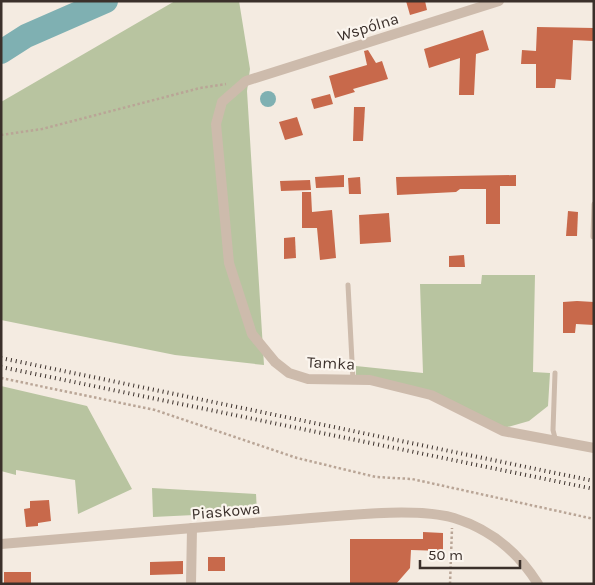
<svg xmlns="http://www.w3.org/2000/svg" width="595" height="585" font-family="Karla,sans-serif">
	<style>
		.green { fill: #b8c4a0 }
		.water { fill: #7fb0b2 }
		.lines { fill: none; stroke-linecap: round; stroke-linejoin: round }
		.river { stroke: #7fb0b2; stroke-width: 24 }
		.building { fill: #c8694b }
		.path { stroke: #b9a596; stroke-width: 2.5; stroke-dasharray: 2.5 2.5; stroke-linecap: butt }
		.service { stroke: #cdbbac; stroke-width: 5 }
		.minor { stroke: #cdbbac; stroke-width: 10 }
		.rail { stroke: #3b302b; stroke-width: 4; stroke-dasharray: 1 4; stroke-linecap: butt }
		.labels { text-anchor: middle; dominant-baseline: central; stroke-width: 4.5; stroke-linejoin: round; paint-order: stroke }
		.street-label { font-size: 16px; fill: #3b302b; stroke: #fbf5ee }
	</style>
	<rect width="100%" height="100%" fill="#f4ebe1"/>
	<g class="green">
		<path d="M175,1h64l11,68 -3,22 17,274 -89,-10 -174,-35v-218z"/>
		<path d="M482,275h53l-2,97 17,1 -2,33 -19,15 -25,7 -73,-36 -75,-16v-10l67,7 -3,-89h61z"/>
		<path d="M1,386l86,20 45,83 -54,25 -3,-34 -59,-10v5l-15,-4z"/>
		<path d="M152,488l104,6 1,18 -104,5z"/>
	</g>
	<circle class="water" cx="268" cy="99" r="8"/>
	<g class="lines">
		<path class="river" d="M1,52l25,-16 80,-35"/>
	</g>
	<g class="building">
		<path d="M406,1h19l2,9 -17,5z"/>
		<path d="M537,27l57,1 -1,13 -20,-1 -2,40 -15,-1 -1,9h-19v-24h-15l1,-14 14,1z"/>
		<path d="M483,30l6,20 -13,4 -2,41h-15l1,-37 -31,10 -5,-19z"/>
		<path d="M368,50l8,13 6,-2 6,18 -35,10 2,3 -20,6 -6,-22 38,-11 -3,-14z"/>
		<path d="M330,94l3,10 -19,5 -3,-10z"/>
		<path d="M354,107h11l-2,34h-10z"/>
		<path d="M297,117l6,18 -18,5 -6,-18z"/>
		<path d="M344,175v12l-28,1 -1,-11z"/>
		<path d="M516,175v11h-16v38h-14v-35h-26l-4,3 -59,3 -1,-18z"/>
		<path d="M360,177l1,17h-12l-1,-16z"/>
		<path d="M310,180l1,10 -30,1 -1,-10z"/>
		<path d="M302,192h9l1,20 20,-2 4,48 -16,2 -3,-32h-15z"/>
		<path d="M568,211l10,1 -1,24h-11z"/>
		<path d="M389,213l2,29 -31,2 -1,-29z"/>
		<path d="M295,237l1,21 -12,1v-21z"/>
		<path d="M464,255l1,12h-16v-11z"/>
		<path d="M577,301l17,1v23l-18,-1 -1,9h-12v-31z"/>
		<path d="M49,500l2,21 -13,2v3l-12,1 -2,-18 6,-1v-7z"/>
		<path d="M423,532l20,1v18l-32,-1 -1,18 -14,16h-46v-45h73z"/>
		<rect x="208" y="557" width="17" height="14"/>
		<path d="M183,561v13l-33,1v-13z"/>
		<rect x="4" y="572" width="27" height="12"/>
	</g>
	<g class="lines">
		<g class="path">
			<path d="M1,135l41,-6 158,-41 26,-4"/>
			<path d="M1,378l154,32 142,48 79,19 36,2 182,40"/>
			<path d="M450,584l2,-56"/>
		</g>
		<g class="service">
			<path d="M593,237l1,-33"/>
			<path d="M348,285l5,95"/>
			<path d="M555,373l-2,57 3,12"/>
		</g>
		<g class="minor">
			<path d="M499,1l-253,80 -24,21 -6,22 13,139 23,71 23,28 14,11 19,6 62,1 61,15 72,36 91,17"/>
			<path d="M1,544c96,-8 191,-16 287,-24 44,-3 125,-14 166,-2 36,11 64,34 84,66"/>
			<path d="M191,584l1,-56"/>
		</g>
		<g class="rail">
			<path d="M1,358l593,123"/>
			<path d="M1,367l593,122"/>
		</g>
	</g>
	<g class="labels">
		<g class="street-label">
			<text transform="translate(368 27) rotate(-17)">Wspólna</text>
			<text transform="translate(331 363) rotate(3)">Tamka</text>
			<text transform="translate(226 511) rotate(-5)">Piaskowa</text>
		</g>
	</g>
	<rect width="595" height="585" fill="none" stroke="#3b302b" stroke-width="5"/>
	<path d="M420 560v8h100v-8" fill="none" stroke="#3b302b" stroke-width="2.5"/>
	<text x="428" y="560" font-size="15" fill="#3b302b" stroke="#fbf5ee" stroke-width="4" paint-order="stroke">50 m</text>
</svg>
